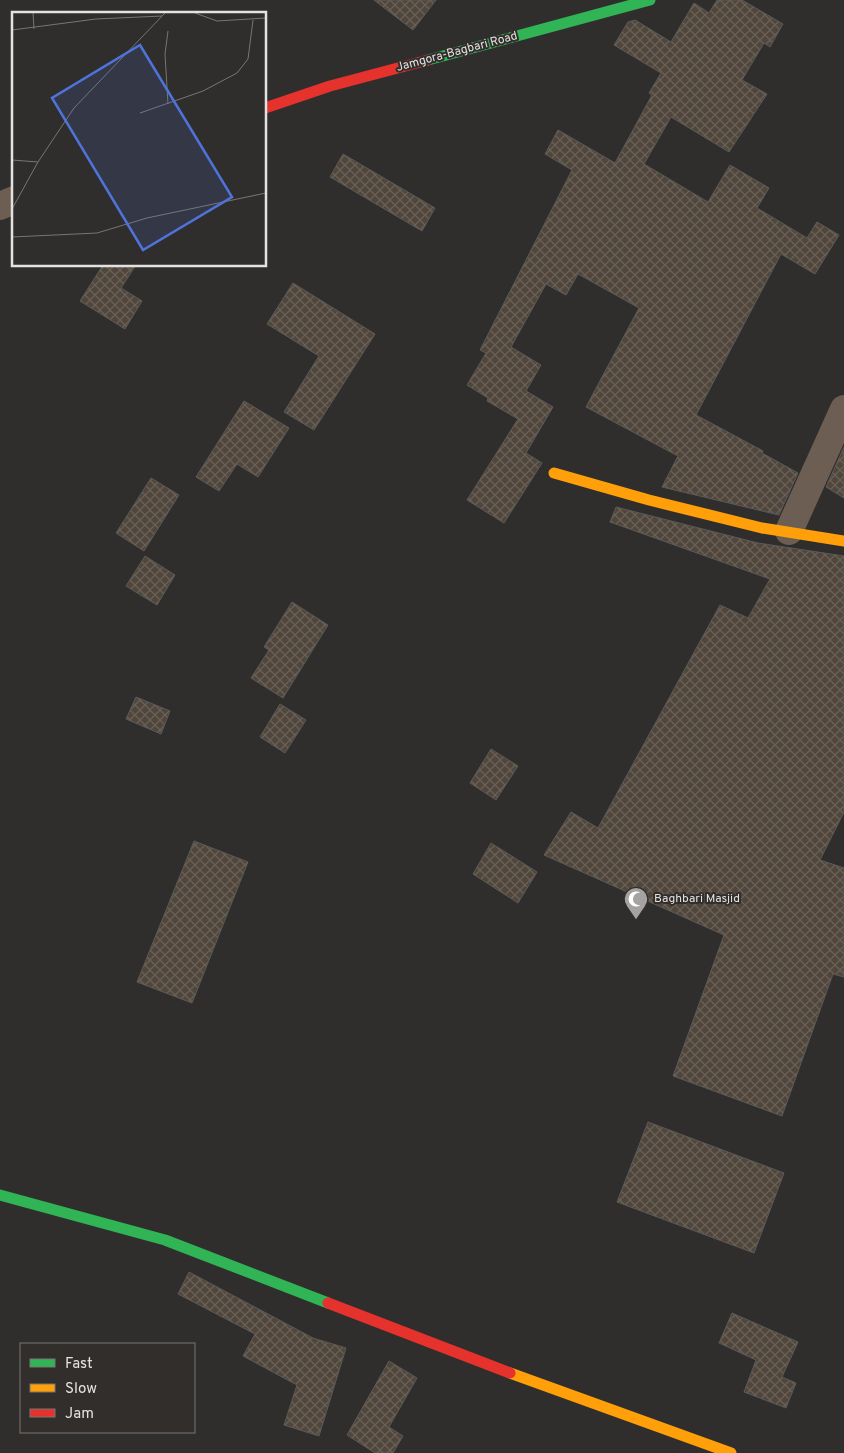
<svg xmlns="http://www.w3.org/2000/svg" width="844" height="1453" font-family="Overpass,sans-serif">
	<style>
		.building { fill: url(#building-cross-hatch); stroke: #5b5a59 }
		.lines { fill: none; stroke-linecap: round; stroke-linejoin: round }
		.street { stroke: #6c5e52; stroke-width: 28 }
		.fast { stroke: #30b455; stroke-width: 11 }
		.slow { stroke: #ff9f0a; stroke-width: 11 }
		.jam { stroke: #e5322d; stroke-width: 11 }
		.labels { text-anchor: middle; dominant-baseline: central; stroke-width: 4; stroke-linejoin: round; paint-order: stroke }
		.street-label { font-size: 12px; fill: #e4e2e0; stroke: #312e2c }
		.poi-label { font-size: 12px; fill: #e4e2e0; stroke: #312e2c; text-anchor: start }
		.inset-road { fill: none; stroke: #787675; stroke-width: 1 }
		.view { fill: #4f73da; fill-opacity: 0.15; stroke: #4f73da; stroke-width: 2.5 }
		.inset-edge { fill: none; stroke: #e4e2e0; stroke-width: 2.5 }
	</style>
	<defs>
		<pattern id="building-cross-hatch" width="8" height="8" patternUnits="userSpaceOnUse" patternTransform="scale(1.25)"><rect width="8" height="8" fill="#50463b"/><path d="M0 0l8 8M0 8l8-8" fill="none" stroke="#696057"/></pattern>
	</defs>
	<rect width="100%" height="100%" fill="#302e2d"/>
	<g class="building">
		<path d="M374,0h62l-23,30z"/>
		<path d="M717,0h25l41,24 -13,23 -6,-4 -22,37 25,14 -38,58 -58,-35 -27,47 64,38 22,-37 39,23 -12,20 50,30 10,-16 22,13 -24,39 -34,-20 -85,161 67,36 -1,2 36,20 -19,42 -117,-28 16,-31 -92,-49 53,-99 -61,-34 -12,21 -20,-11 -35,63 30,18 -15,26 27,16 -27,46 16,10 -38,60 -37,-23 51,-81 -31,-18 1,-3 -21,-13 19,-32 -6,-3 92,-180 -27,-16 13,-24 57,33 37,-68 -3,-2 12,-20 -47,-28 14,-23 7,-2 36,22 23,-39 15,10z"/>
		<path d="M343,154l92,54 -13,23 -92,-54z"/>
		<path d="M103,265h33l-15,23 21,13 -17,28 -45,-28z"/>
		<path d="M293,283l82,51 -61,96 -30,-18 35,-56 -52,-32z"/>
		<path d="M244,401l45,27 -31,49 -21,-13 -18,27 -23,-14z"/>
		<path d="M844,447v51l-18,-11z"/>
		<path d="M151,478l28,17 -35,56 -28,-18z"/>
		<path d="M616,507l142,36 86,13v256l-24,48 24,8v109l-11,-3 -51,142 -109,-40 51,-141 -180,-80 27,-43 27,16 122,-223 28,13 22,-39 -160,-57z"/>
		<path d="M145,556l30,19 -18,30 -31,-19z"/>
		<path d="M292,602l36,23 -45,73 -32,-20 18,-28 -5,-3z"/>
		<path d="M136,697l34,14 -9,23 -35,-15z"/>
		<path d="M280,704l26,16 -21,33 -25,-16z"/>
		<path d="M491,749l27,17 -22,34 -26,-17z"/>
		<path d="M194,841l54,21 -56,141 -55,-21z"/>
		<path d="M491,843l46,29 -19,31 -45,-29z"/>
		<path d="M648,1122l136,51 -30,80 -137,-51z"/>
		<path d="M189,1272l124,66 33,10 -27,88 -35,-11 13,-40 -54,-29 12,-22 -77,-40z"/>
		<path d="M732,1313l66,29 -16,35 14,6 -10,25 -42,-16 12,-32 -37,-17z"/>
		<path d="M389,1361l28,17 -28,49 14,9 -10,17h-18l-28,-18z"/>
	</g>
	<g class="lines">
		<g class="street">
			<path d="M0,206l14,-6"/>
			<path d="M789,531l55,-122"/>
		</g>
		<g class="fast">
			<path d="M428,60l222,-60"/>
			<path d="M0,1195l165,45 163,63"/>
		</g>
		<g class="slow">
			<path d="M554,473l95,27 113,28 82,13"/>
			<path d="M510,1373l221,80"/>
		</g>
		<g class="jam">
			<path d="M265,108l65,-22 98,-26"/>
			<path d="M328,1303l182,70"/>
		</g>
	</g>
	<defs>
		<g id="mosque-pin" transform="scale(1.25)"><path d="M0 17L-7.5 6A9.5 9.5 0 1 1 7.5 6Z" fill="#a5a3a1" stroke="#312e2c"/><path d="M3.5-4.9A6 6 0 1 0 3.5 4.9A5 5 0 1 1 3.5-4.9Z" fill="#fff"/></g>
	</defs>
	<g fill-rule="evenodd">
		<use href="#mosque-pin" x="636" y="899"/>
	</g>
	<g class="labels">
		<g class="street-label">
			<text transform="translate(457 52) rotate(-15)">Jamgora-Bagbari Road</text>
		</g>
		<g class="poi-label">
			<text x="654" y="899">Baghbari Masjid</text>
		</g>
	</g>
	<g transform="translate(12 12)">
		<rect width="254" height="254" fill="#302e2d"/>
		<path class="inset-road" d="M21,1l1,16M183,1l22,8 49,-3M0,18l84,-11 66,-3M156,92l-3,-50 3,-23M128,101l63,-22 34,-18 11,-14 5,-39M0,148l26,2M0,197l26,-47 36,-54 91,-95M0,225l85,-4 50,-15 119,-25"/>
		<path class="view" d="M128,33l92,152 -89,53 -91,-152z"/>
		<rect width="254" height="254" class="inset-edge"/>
	</g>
	<rect x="20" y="1343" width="175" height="90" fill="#312e2c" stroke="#797674"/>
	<rect x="30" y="1359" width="25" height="8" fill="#30b455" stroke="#797674"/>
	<text x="65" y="1368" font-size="15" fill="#e4e2e0">Fast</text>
	<rect x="30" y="1384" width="25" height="8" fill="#ff9f0a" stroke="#797674"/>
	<text x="65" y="1393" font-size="15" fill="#e4e2e0">Slow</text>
	<rect x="30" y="1409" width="25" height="8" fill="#e5322d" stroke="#797674"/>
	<text x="65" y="1418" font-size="15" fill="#e4e2e0">Jam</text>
</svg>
